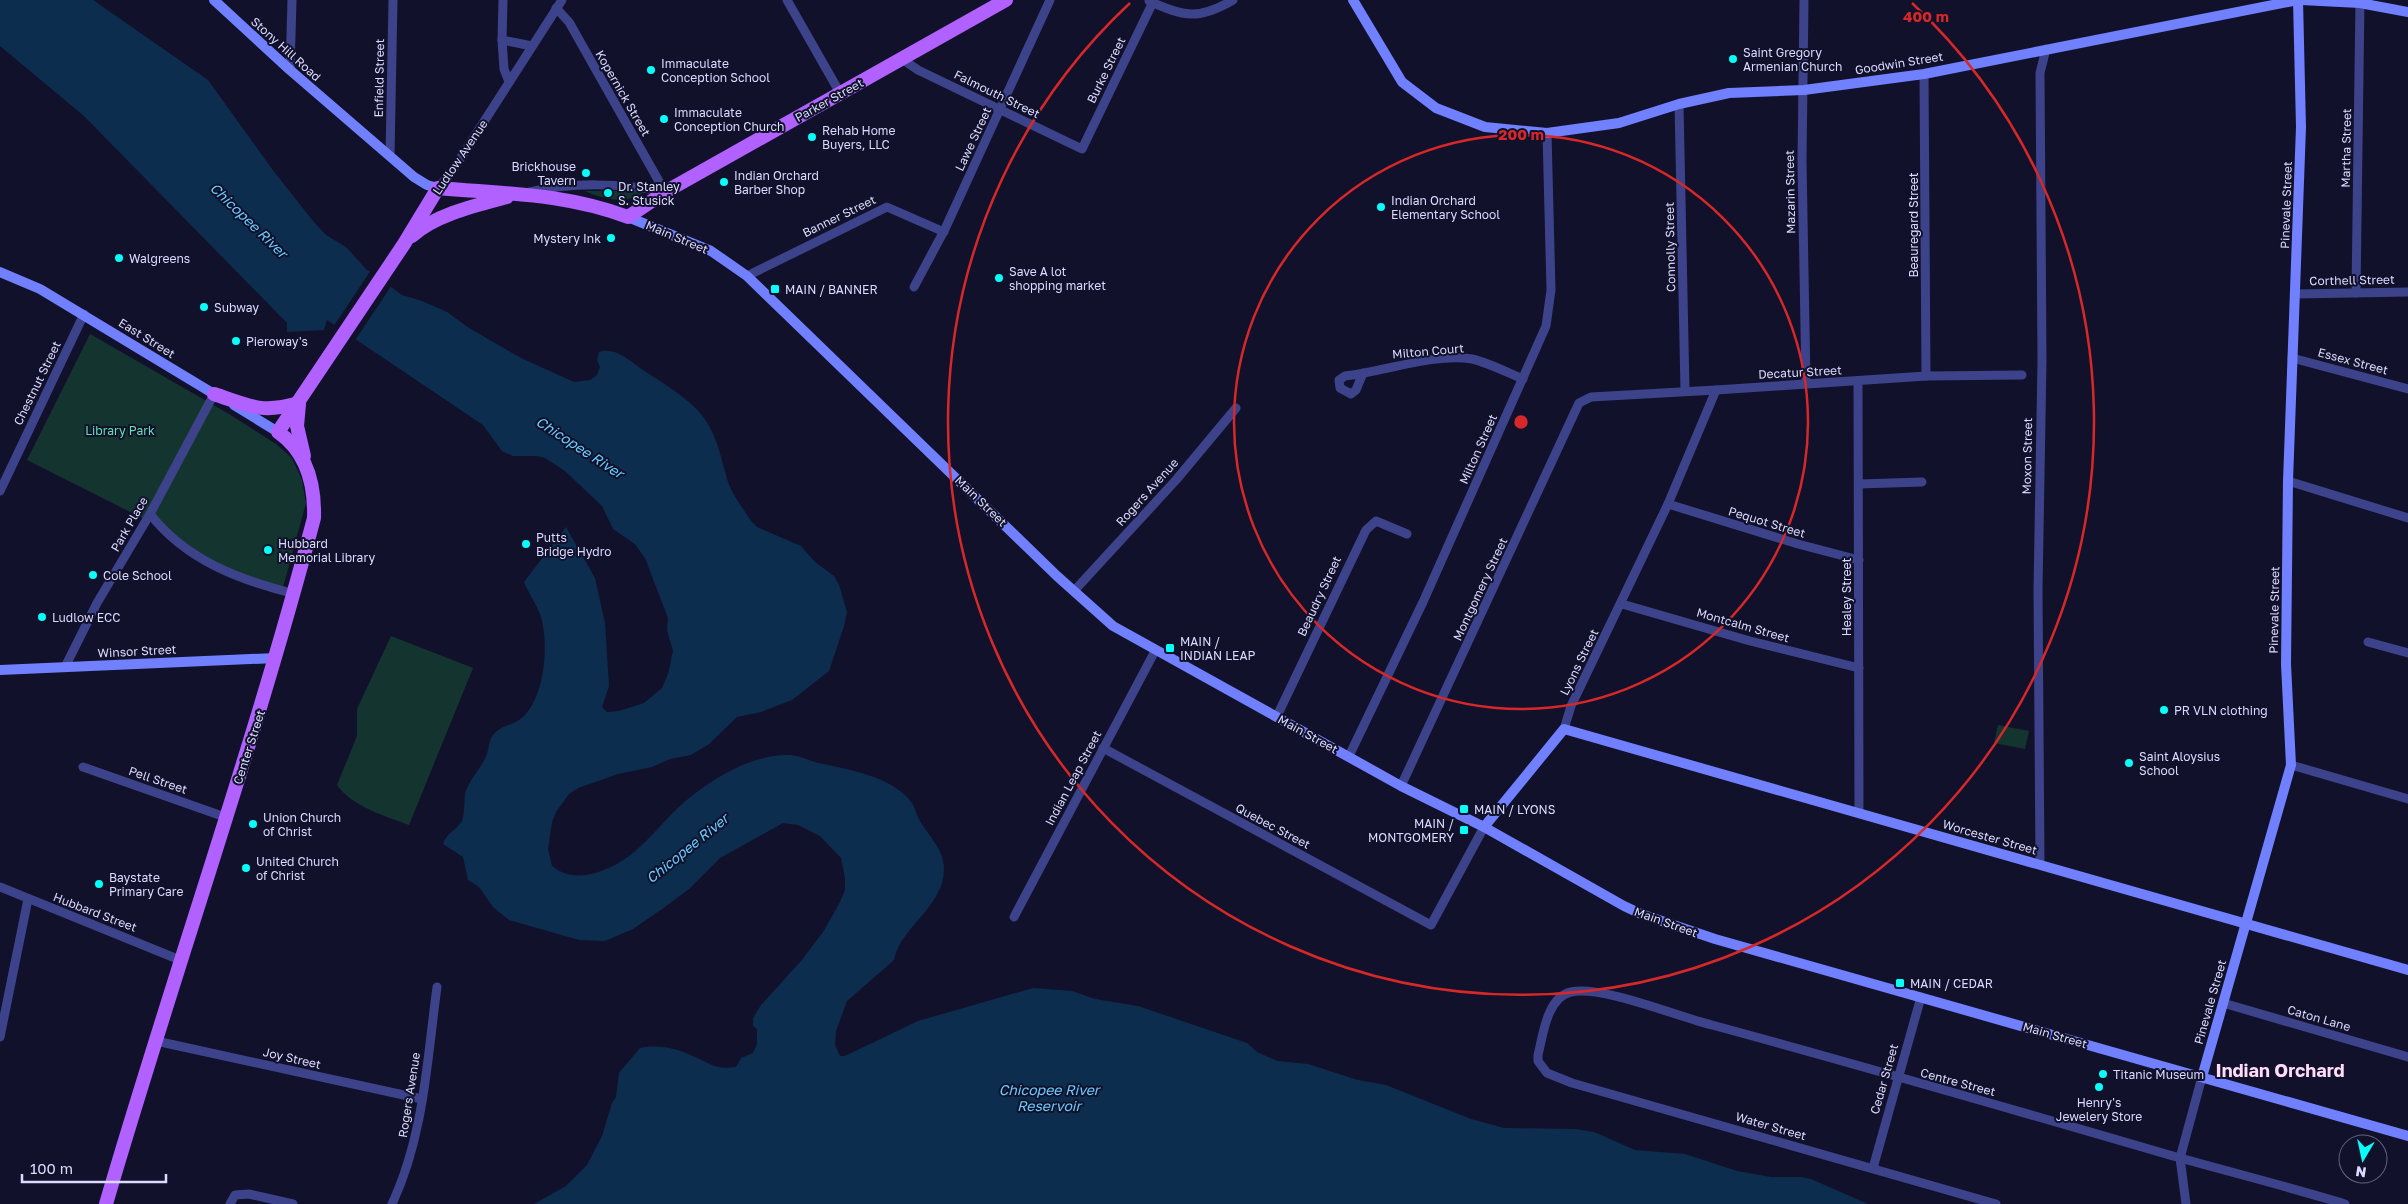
<svg xmlns="http://www.w3.org/2000/svg" width="2408" height="1204" font-family="'Golos Text',sans-serif">
	<style>
		.green { fill: #14352f }
		.water { fill: #0d2d4e }
		.pier { fill: #12112b }
		.lines { fill: none; stroke-linecap: round; stroke-linejoin: round }
		.street { stroke: #3c438a; stroke-width: 9 }
		.secondary { stroke: #7180ff; stroke-width: 10 }
		.primary { stroke: #b061ff; stroke-width: 14 }
		.ring { fill: none; stroke: #d62828; stroke-width: 2.5 }
		.poi-dot { fill: #06fff8; stroke: #12112b; stroke-width: 2 }
		.labels { text-anchor: middle; dominant-baseline: central; stroke-width: 4; stroke-linejoin: round; paint-order: stroke }
		.street-label { font-size: 12px; fill: #dadbff; stroke: #12112b }
		.poi-label { font-size: 12px; fill: #dadbff; stroke: #12112b; text-anchor: start }
		.park-label { font-size: 12px; fill: #64e1b2; stroke: #12112b }
		.water-label { font-size: 14px; font-style: italic; fill: #68cdff; stroke: #12112b }
		.district-label { font-size: 18px; font-weight: bold; fill: #ffdcf7; stroke: #12112b }
		.centre { fill: #d62828; stroke: #12112b; stroke-width: 2.5 }
		.ring-label { font-size: 15px; text-anchor: middle; font-weight: bold; fill: #d62828; stroke: #12112b; stroke-width: 4; stroke-linejoin: round; paint-order: stroke }
	</style>
	<rect width="100%" height="100%" fill="#12112b"/>
	<g class="green">
		<path d="M585,191h55l4,1c-17,13 -42,7 -59,-1z"/>
		<path d="M90,334l139,80 47,30 16,14 10,22 4,23 -24,88 -70,-26 -62,-51 -4,6 -119,-60z"/>
		<path d="M391,636l82,32 -64,157c-26,-10 -56,-18 -72,-40l20,-49v-27z"/>
		<path d="M1998,725l31,6 -4,18 -31,-6z"/>
	</g>
	<path class="water" d="M0,0h93l115,80 64,89 41,52 13,14 20,12 20,22 36,26 20,6 25,11 22,16 52,30 53,24 16,-2 7,-5 3,-8 -3,-7 2,-8c15,-5 29,7 41,16 21,14 53,32 66,53 12,18 16,41 22,61 5,14 16,28 24,40l5,5 44,19 14,16 19,14 5,9 8,27 -3,14 -15,45 -37,29 -31,12 -24,5 -28,27 -18,11 -21,4 -18,8 -34,7 -40,14 -9,6 -13,18 -4,10 -4,27 4,17c19,16 43,9 63,-1 30,-16 47,-45 73,-66 27,-22 62,-43 98,-44 13,-1 25,7 37,9 24,5 46,9 68,21 8,5 15,10 20,17 4,5 5,12 8,17 8,16 25,29 25,50 0,38 -44,58 -50,91l-47,41 -11,30 -1,14 5,11h5l73,-35 115,-33 39,3 23,8 43,7 109,37 10,9 20,9 31,3 50,16 28,5 85,34 33,9 71,1 19,3 41,18 50,4 52,17 34,6h30l10,2 57,25h-1334l32,-18 21,-21 15,-29 10,-33 4,-6 3,-24 21,-25c18,-4 36,0 53,8 18,8 22,14 43,11l5,-9 12,-5 4,-9v-15l-4,-3v-8l8,-13 40,-44 22,-29 16,-28 6,-14v-12l-4,-20 -21,-22 -22,-11 -15,-2 -63,35 -31,31 -27,20 -29,20 -28,12 -26,-1 -70,-20 -16,-13 -14,-20 -11,-7 -5,-23 -20,-13c5,-13 13,-13 19,-23 3,-8 2,-19 3,-27 4,-15 17,-26 22,-40 2,-7 2,-16 8,-21 8,-9 19,-7 29,-17 21,-21 25,-72 17,-99 -4,-12 -12,-23 -17,-35l42,-55 29,51 10,45 4,63 -7,21 5,5 12,-1 25,-8 18,-15 6,-14 5,-23 -6,-21 1,-12 -23,-60 -10,-14 -22,-15 -11,-23 -37,-35 -20,-13 -8,-2h-24l-11,-5 -19,-26 -156,-105 -3,10 -37,2v-9l-203,-207 -84,-70z"/>
	<path class="pier" d="M371,270l21,15 -38,57 -21,-15z"/>
	<g class="lines">
		<g class="street">
			<path d="M503,0l-1,40 30,6"/>
			<path d="M787,0l53,93"/>
			<path d="M1804,0l-2,161 4,222"/>
			<path d="M1149,1c35,16 50,19 84,-1"/>
			<path d="M556,8l13,14 96,170"/>
			<path d="M502,40l2,29 5,13"/>
			<path d="M902,59l16,11 164,79 71,-147"/>
			<path d="M290,70l2,-70"/>
			<path d="M1924,74l2,302"/>
			<path d="M1679,104l6,286"/>
			<path d="M390,156l3,-156"/>
			<path d="M438,188l13,-15 111,-173"/>
			<path d="M529,192c41,-10 94,-9 136,0"/>
			<path d="M747,276l140,-69 57,25"/>
			<path d="M914,287l31,-58 105,-229"/>
			<path d="M2356,293l4,-293"/>
			<path d="M2296,294l112,-2"/>
			<path d="M2292,358l116,31"/>
			<path d="M1363,373l-7,17 -5,4 -11,-6 -1,-8 6,-4c38,-4 88,-23 127,-17 17,4 34,13 51,20"/>
			<path d="M1858,382l1,431"/>
			<path d="M2288,481l120,37"/>
			<path d="M1859,484l63,-2"/>
			<path d="M0,491l84,-177"/>
			<path d="M1668,504l130,40 61,16"/>
			<path d="M150,514c36,46 89,66 145,80"/>
			<path d="M1074,591l102,-111 60,-72"/>
			<path d="M1622,604l128,37 109,27"/>
			<path d="M2368,642l40,11"/>
			<path d="M65,667l32,-64 53,-89 64,-120"/>
			<path d="M1277,716l89,-186 10,-9 31,13"/>
			<path d="M1564,729l7,-23 97,-202 48,-114"/>
			<path d="M1103,748l328,177 53,-98"/>
			<path d="M1349,756l74,-154 123,-276 5,-36 -4,-157"/>
			<path d="M2291,765l117,34"/>
			<path d="M83,767l142,50"/>
			<path d="M1401,786l178,-383 12,-6 125,-7 210,-14 96,-1"/>
			<path d="M2040,864l-2,-274 4,-229 -2,-288 6,-24"/>
			<path d="M0,887l180,73"/>
			<path d="M1014,917l141,-266"/>
			<path d="M2223,1003l185,54"/>
			<path d="M0,1037l28,-138"/>
			<path d="M156,1041l266,58"/>
			<path d="M1873,1168l48,-171"/>
			<path d="M230,1204l5,-9 14,-1 44,10"/>
			<path d="M392,1204c32,-68 35,-144 45,-217"/>
			<path d="M1996,1204l-424,-121 -25,-10 -9,-12v-6c5,-20 9,-58 33,-63 31,-7 108,25 141,33 152,41 303,85 454,129 60,17 120,32 179,50"/>
			<path d="M2186,1204l-6,-46 22,-81"/>
		</g>
		<g class="secondary">
			<path d="M214,0l76,70 124,107 13,8 11,3"/>
			<path d="M1353,0l49,82 34,26 49,19 62,6 72,-10 60,-19 50,-11 75,-3 120,-16 374,-74"/>
			<path d="M2301,0l59,3 48,9"/>
			<path d="M628,217l83,34 36,25 310,300 56,50 288,160 83,41 140,79 17,8 74,25 693,197"/>
			<path d="M0,272l40,17 179,108"/>
			<path d="M234,405l44,27"/>
			<path d="M0,670l276,-12"/>
			<path d="M1484,827l80,-98 844,241"/>
			<path d="M2202,1077l89,-312 -5,-101 2,-183 13,-354 -3,-127"/>
		</g>
		<g class="primary">
			<path d="M412,236c22,-21 65,-31 95,-39"/>
			<path d="M214,394c36,12 47,20 85,9"/>
			<path d="M299,404l-2,22 7,30"/>
			<path d="M106,1204c67,-229 147,-455 208,-686 1,-33 -7,-66 -36,-86l126,-188 34,-56c68,6 125,5 190,29l37,-25 341,-192"/>
		</g>
	</g>
	<g class="ring">
		<circle cx="1521" cy="422" r="287"/>
		<path d="M1912 3A573 573 0 1 1 1130 3"/>
	</g>
	<g class="poi-dot">
		<circle cx="1733" cy="59" r="5"/>
		<circle cx="651" cy="70" r="5"/>
		<circle cx="664" cy="119" r="5"/>
		<circle cx="812" cy="137" r="5"/>
		<circle cx="586" cy="173" r="5"/>
		<circle cx="724" cy="182" r="5"/>
		<circle cx="608" cy="193" r="5"/>
		<circle cx="1381" cy="207" r="5"/>
		<circle cx="611" cy="238" r="5"/>
		<circle cx="119" cy="258" r="5"/>
		<circle cx="999" cy="278" r="5"/>
		<rect x="770" y="284" width="10" height="10" rx="2.5"/>
		<circle cx="204" cy="307" r="5"/>
		<circle cx="236" cy="341" r="5"/>
		<circle cx="526" cy="544" r="5"/>
		<circle cx="268" cy="550" r="5"/>
		<circle cx="93" cy="575" r="5"/>
		<circle cx="42" cy="617" r="5"/>
		<rect x="1165" y="643" width="10" height="10" rx="2.5"/>
		<circle cx="2164" cy="710" r="5"/>
		<circle cx="2129" cy="763" r="5"/>
		<rect x="1459" y="804" width="10" height="10" rx="2.5"/>
		<circle cx="253" cy="824" r="5"/>
		<rect x="1459" y="825" width="10" height="10" rx="2.5"/>
		<circle cx="246" cy="868" r="5"/>
		<circle cx="99" cy="884" r="5"/>
		<rect x="1895" y="978" width="10" height="10" rx="2.5"/>
		<circle cx="2103" cy="1074" r="5"/>
		<circle cx="2099" cy="1087" r="5"/>
	</g>
	<g class="labels">
		<g class="street-label">
			<text transform="translate(286 49) rotate(42)">Stony Hill Road</text>
			<text transform="translate(1899 63) rotate(-9)">Goodwin Street</text>
			<text transform="translate(1106 70) rotate(-64)">Burke Street</text>
			<text transform="translate(379 78) rotate(-89)">Enfield Street</text>
			<text transform="translate(623 93) rotate(60)">Kopernick Street</text>
			<text transform="translate(997 94) rotate(26)">Falmouth Street</text>
			<text transform="translate(829 100) rotate(-29)">Parker Street</text>
			<text transform="translate(973 139) rotate(-65)">Lawe Street</text>
			<text transform="translate(2346 148) rotate(-89)">Martha Street</text>
			<text transform="translate(460 157) rotate(-56)">Ludlow Avenue</text>
			<text transform="translate(1790 192) rotate(-91)">Mazarin Street</text>
			<text transform="translate(2286 205) rotate(-88)">Pinevale Street</text>
			<text transform="translate(839 216) rotate(-26)">Banner Street</text>
			<text transform="translate(1913 225) rotate(-90)">Beauregard Street</text>
			<text transform="translate(677 237) rotate(23)">Main Street</text>
			<text transform="translate(1670 247) rotate(-91)">Connolly Street</text>
			<text transform="translate(2352 280) rotate(-1)">Corthell Street</text>
			<text transform="translate(147 338) rotate(32)">East Street</text>
			<text transform="translate(1428 351) rotate(-5)">Milton Court</text>
			<text transform="translate(2353 361) rotate(15)">Essex Street</text>
			<text transform="translate(1800 372) rotate(-3)">Decatur Street</text>
			<text transform="translate(37 383) rotate(-64)">Chestnut Street</text>
			<text transform="translate(1478 449) rotate(-66)">Milton Street</text>
			<text transform="translate(2027 456) rotate(-89)">Moxon Street</text>
			<text transform="translate(1147 492) rotate(-48)">Rogers Avenue</text>
			<text transform="translate(981 501) rotate(44)">Main Street</text>
			<text transform="translate(1767 522) rotate(17)">Pequot Street</text>
			<text transform="translate(129 524) rotate(-60)">Park Place</text>
			<text transform="translate(1480 589) rotate(-65)">Montgomery Street</text>
			<text transform="translate(1319 596) rotate(-65)">Beaudry Street</text>
			<text transform="translate(1846 597) rotate(-90)">Healey Street</text>
			<text transform="translate(2274 610) rotate(-89)">Pinevale Street</text>
			<text transform="translate(1743 625) rotate(16)">Montcalm Street</text>
			<text transform="translate(137 651) rotate(-3)">Winsor Street</text>
			<text transform="translate(1579 662) rotate(-64)">Lyons Street</text>
			<text transform="translate(1308 734) rotate(29)">Main Street</text>
			<text transform="translate(249 747) rotate(-72)">Center Street</text>
			<text transform="translate(1073 778) rotate(-62)">Indian Leap Street</text>
			<text transform="translate(158 780) rotate(19)">Pell Street</text>
			<text transform="translate(1273 826) rotate(28)">Quebec Street</text>
			<text transform="translate(1990 837) rotate(16)">Worcester Street</text>
			<text transform="translate(95 912) rotate(21)">Hubbard Street</text>
			<text transform="translate(1666 922) rotate(20)">Main Street</text>
			<text transform="translate(2210 1002) rotate(-74)">Pinevale Street</text>
			<text transform="translate(2319 1018) rotate(16)">Caton Lane</text>
			<text transform="translate(2055 1035) rotate(16)">Main Street</text>
			<text transform="translate(292 1058) rotate(13)">Joy Street</text>
			<text transform="translate(1884 1079) rotate(-74)">Cedar Street</text>
			<text transform="translate(1958 1082) rotate(15)">Centre Street</text>
			<text transform="translate(409 1095) rotate(-81)">Rogers Avenue</text>
			<text transform="translate(1771 1126) rotate(16)">Water Street</text>
		</g>
		<g class="poi-label">
			<text x="1743" y="52">Saint Gregory<tspan x="1743" dy="14">Armenian Church</tspan></text>
			<text x="661" y="63">Immaculate<tspan x="661" dy="14">Conception School</tspan></text>
			<text x="674" y="112">Immaculate<tspan x="674" dy="14">Conception Church</tspan></text>
			<text x="822" y="130">Rehab Home<tspan x="822" dy="14">Buyers, LLC</tspan></text>
			<text x="576" y="166" text-anchor="end">Brickhouse<tspan x="576" dy="14">Tavern</tspan></text>
			<text x="734" y="175">Indian Orchard<tspan x="734" dy="14">Barber Shop</tspan></text>
			<text x="618" y="186">Dr. Stanley<tspan x="618" dy="14">S. Stusick</tspan></text>
			<text x="1391" y="200">Indian Orchard<tspan x="1391" dy="14">Elementary School</tspan></text>
			<text x="601" y="238" text-anchor="end">Mystery Ink</text>
			<text x="129" y="258">Walgreens</text>
			<text x="1009" y="271">Save A lot<tspan x="1009" dy="14">shopping market</tspan></text>
			<text x="785" y="289">MAIN / BANNER</text>
			<text x="214" y="307">Subway</text>
			<text x="246" y="341">Pieroway's</text>
			<text x="536" y="537">Putts<tspan x="536" dy="14">Bridge Hydro</tspan></text>
			<text x="278" y="543">Hubbard<tspan x="278" dy="14">Memorial Library</tspan></text>
			<text x="103" y="575">Cole School</text>
			<text x="52" y="617">Ludlow ECC</text>
			<text x="1180" y="641">MAIN /<tspan x="1180" dy="14">INDIAN LEAP</tspan></text>
			<text x="2174" y="710">PR VLN clothing</text>
			<text x="2139" y="756">Saint Aloysius<tspan x="2139" dy="14">School</tspan></text>
			<text x="1474" y="809">MAIN / LYONS</text>
			<text x="263" y="817">Union Church<tspan x="263" dy="14">of Christ</tspan></text>
			<text x="1454" y="823" text-anchor="end">MAIN /<tspan x="1454" dy="14">MONTGOMERY</tspan></text>
			<text x="256" y="861">United Church<tspan x="256" dy="14">of Christ</tspan></text>
			<text x="109" y="877">Baystate<tspan x="109" dy="14">Primary Care</tspan></text>
			<text x="1910" y="983">MAIN / CEDAR</text>
			<text x="2113" y="1074">Titanic Museum</text>
			<text x="2099" y="1102" text-anchor="middle">Henry's<tspan x="2099" dy="14">Jewelery Store</tspan></text>
		</g>
		<g class="park-label">
			<text x="120" y="430">Library Park</text>
		</g>
		<g class="water-label">
			<text transform="translate(249 220) rotate(44)">Chicopee River</text>
			<text transform="translate(580 447) rotate(33)">Chicopee River</text>
			<text transform="translate(687 848) rotate(-39)">Chicopee River</text>
			<text x="1049" y="1089">Chicopee River<tspan x="1049" dy="16">Reservoir</tspan></text>
		</g>
		<g class="district-label">
			<text x="2280" y="1070">Indian Orchard</text>
		</g>
	</g>
	<circle cx="1521" cy="422" r="8" class="centre"/>
	<g class="ring-label">
		<text x="1926" y="22">400 m</text>
		<text x="1521" y="140">200 m</text>
	</g>
	<g transform="translate(2363 1159) rotate(189)"><circle r="24" fill="#12112b" stroke="#626280"/>
	<path d="M0-4L9 19L0 12L-9 19Z" fill="#06fff8"/>
	<text y="-8" font-size="14" font-weight="bold" text-anchor="middle" fill="#dadbff">N</text>
	</g>
	<path d="M22 1174v8h144v-8" fill="none" stroke="#dadbff" stroke-width="2.5"/>
	<text x="30" y="1174" font-size="15" fill="#dadbff" stroke="#12112b" stroke-width="4" paint-order="stroke">100 m</text>
</svg>
